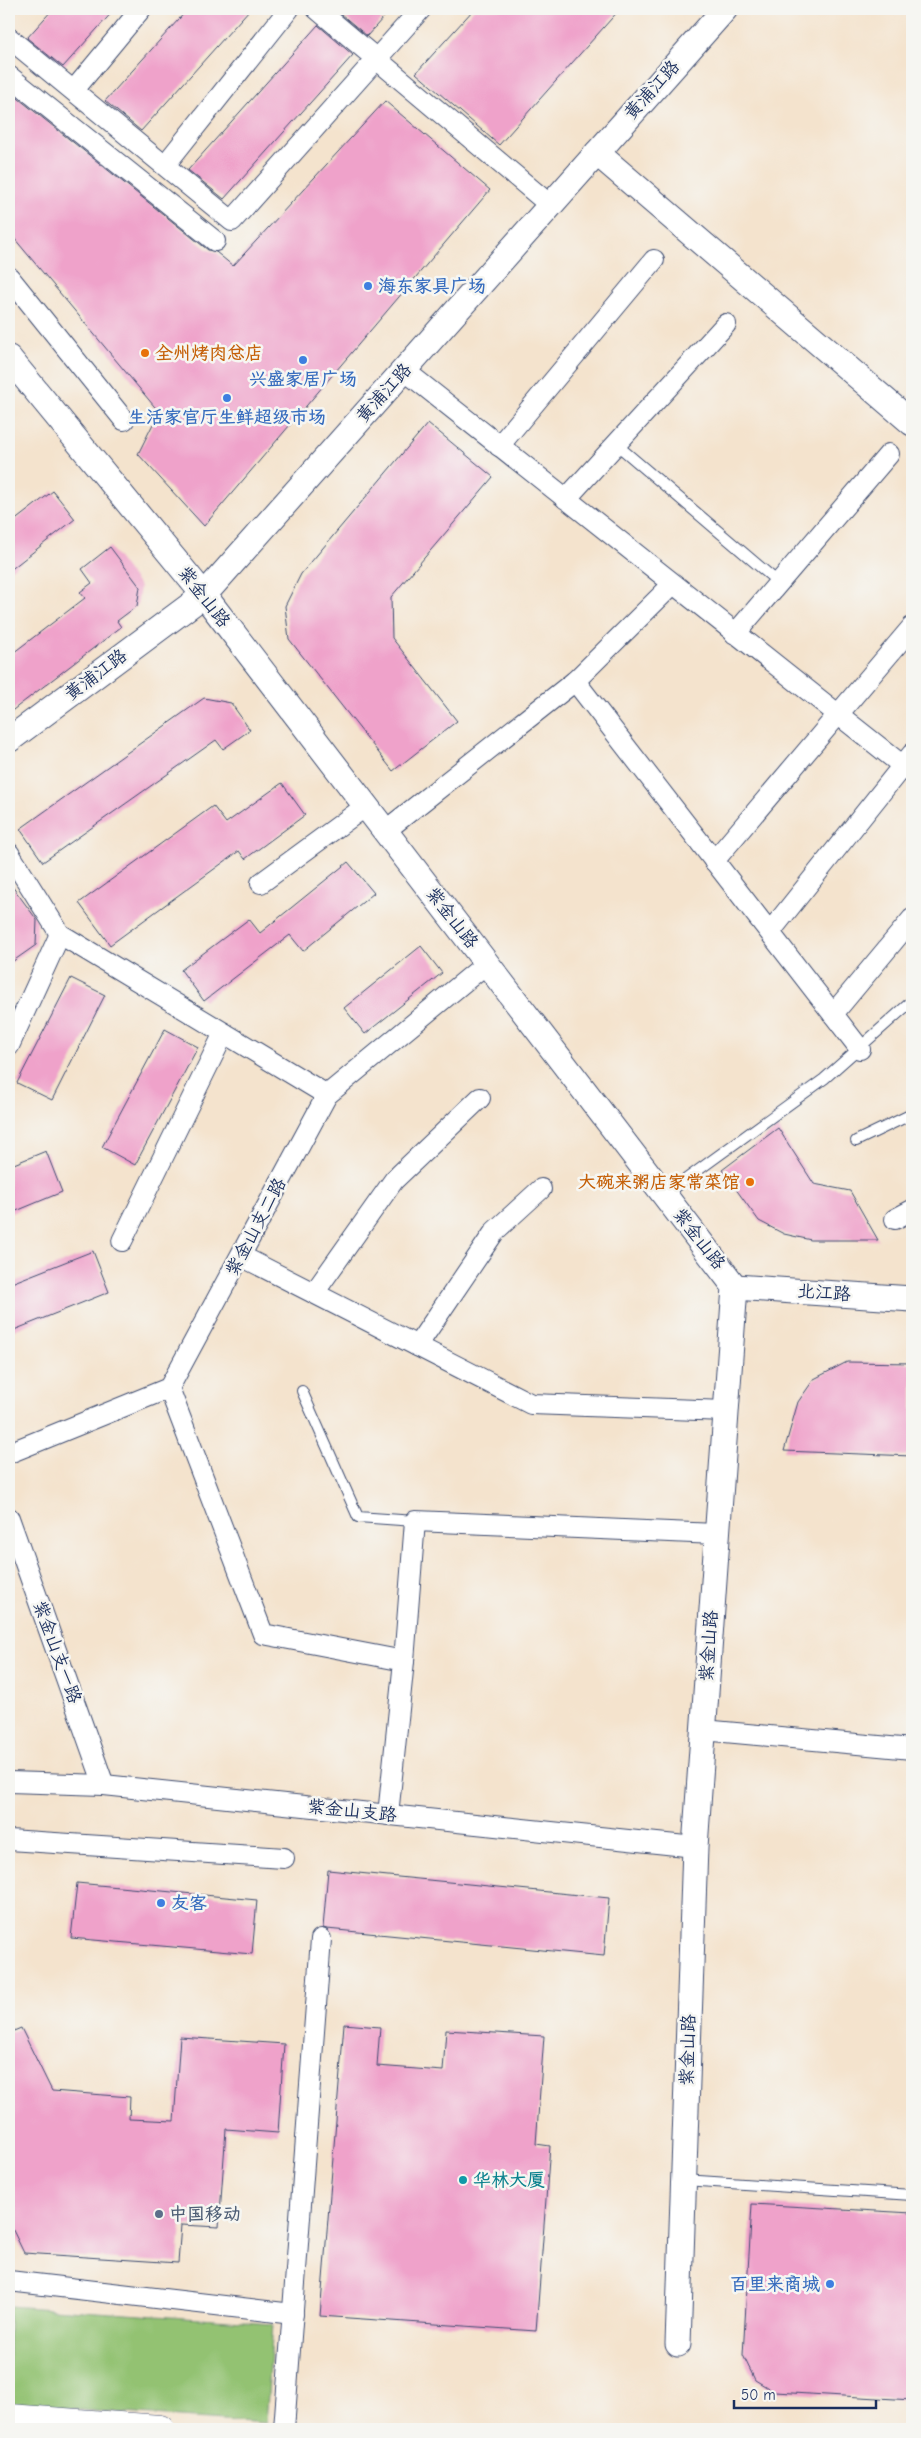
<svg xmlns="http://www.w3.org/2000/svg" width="921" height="2438" font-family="'Comic Neue','LXGW WenKai TC',sans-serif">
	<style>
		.green { fill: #93c272; stroke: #577868 }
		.building { fill: #efa2ca }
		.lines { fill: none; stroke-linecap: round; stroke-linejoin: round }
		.service-casing { stroke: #3c4a6f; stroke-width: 12 }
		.minor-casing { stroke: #3c4a6f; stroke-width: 22 }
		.tertiary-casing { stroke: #3c4a6f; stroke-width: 27 }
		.secondary-casing { stroke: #3c4a6f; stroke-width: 29 }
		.service { stroke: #fff; stroke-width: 10 }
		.minor { stroke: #fff; stroke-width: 20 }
		.tertiary { stroke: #fff; stroke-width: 25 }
		.secondary { stroke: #fff; stroke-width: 28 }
		.shop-dot { fill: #3f7fe0; stroke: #f6f6f2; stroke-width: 2 }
		.food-dot { fill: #e8710a; stroke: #f6f6f2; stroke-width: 2 }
		.culture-dot { fill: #0f9aa8; stroke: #f6f6f2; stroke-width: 2 }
		.service-dot { fill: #5c6f8a; stroke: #f6f6f2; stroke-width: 2 }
		.labels { text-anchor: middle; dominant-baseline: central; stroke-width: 5; stroke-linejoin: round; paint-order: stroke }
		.street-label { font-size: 18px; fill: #1b2f5e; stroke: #f6f6f2 }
		.shop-label { font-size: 18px; font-weight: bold; fill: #366cbe; stroke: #f6f6f2; text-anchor: start }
		.food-label { font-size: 18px; font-weight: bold; fill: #c56008; stroke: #f6f6f2; text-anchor: start }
		.culture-label { font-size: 18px; font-weight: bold; fill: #0d838f; stroke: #f6f6f2; text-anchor: start }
		.service-label { font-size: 18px; font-weight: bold; fill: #4e5e75; stroke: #f6f6f2; text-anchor: start }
	</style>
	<rect width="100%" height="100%" fill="#f6f6f2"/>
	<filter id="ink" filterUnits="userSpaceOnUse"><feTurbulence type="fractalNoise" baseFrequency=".02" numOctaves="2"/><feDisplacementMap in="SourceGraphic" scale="10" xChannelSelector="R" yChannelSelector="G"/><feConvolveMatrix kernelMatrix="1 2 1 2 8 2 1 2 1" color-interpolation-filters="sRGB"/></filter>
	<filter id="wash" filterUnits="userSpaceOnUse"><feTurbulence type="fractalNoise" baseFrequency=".0096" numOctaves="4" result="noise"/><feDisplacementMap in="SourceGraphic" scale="20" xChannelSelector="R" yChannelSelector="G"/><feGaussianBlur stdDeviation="1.12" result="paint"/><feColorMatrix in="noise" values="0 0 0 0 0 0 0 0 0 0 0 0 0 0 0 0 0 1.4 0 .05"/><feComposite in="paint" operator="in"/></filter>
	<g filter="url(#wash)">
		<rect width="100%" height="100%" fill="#f4e3cd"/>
		<path class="green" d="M9,2306l264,18 -7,99 -257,-18z"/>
		<g id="blocks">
			<g class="building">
				<path d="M53,9h62l-52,58 -36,-29z"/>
				<path d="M188,9h62l-109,122 -36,-30z"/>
				<path d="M335,9h56l-24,27z"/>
				<path d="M474,9h146l-121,136 -83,-72z"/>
				<path d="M318,25l35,30 -129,144 -36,-29z"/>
				<path d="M9,91l199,159 8,2 17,14 152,-165 105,89 -286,336 -66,-72 21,-42 -150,-180z"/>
				<path d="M428,423l65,54 -102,120 1,41 65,83 -64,50 -104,-132 -4,-33 16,-32z"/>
				<path d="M53,491l22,28 -66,52v-46z"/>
				<path d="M110,547l30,40 -3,19 -20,15 4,6 -112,86v-57l76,-58 -5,-6 12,-9 -10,-14z"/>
				<path d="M204,698l27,5 19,27 -27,19 -7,-9 -173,122 -23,-33z"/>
				<path d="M282,783l23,32 -60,44 -6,-8 -129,94 -31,-42 134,-97 13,17z"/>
				<path d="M348,862l26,31 -71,58 -13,-16 -86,66 -23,-31 68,-51 11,14z"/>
				<path d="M9,882l28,38 -1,25 -27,19z"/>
				<path d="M421,946l21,27 -77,61 -21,-26z"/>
				<path d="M71,978l34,17 -53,105 -35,-17z"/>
				<path d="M165,1029l33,18 -63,118 -33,-18z"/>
				<path d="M778,1128l36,56 36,7 28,49h-67l-27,-6 -25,-13 -37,-51z"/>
				<path d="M46,1151l16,41 -53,22v-48z"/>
				<path d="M93,1251l16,41 -100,40v-48z"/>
				<path d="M847,1362l65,1v93l-128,-5 14,-49 16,-23z"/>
				<path d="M328,1870l281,28 -5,58 -277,-27 -4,-1z"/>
				<path d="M77,1883l180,17 -5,54 -181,-16z"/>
				<path d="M344,2024l36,3 -3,39 66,5 3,-41 98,6 -8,108 14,2 -14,185 -216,-15z"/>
				<path d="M21,2028l31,63 78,6 -1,22 45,2 6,-84 104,7 -6,89 -52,-4 -7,98 -38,-2 -3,38 -154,-10 -15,-31v-189z"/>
				<path d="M752,2204l160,9v187l-137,-8 -20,-12 -12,-25z"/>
			</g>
		</g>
	</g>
	<g filter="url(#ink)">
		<use href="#blocks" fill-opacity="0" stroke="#3c4a6f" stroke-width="1"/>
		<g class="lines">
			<g class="service-casing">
				<g id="service">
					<path d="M616,444l163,139"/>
					<path d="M856,1141l56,-27"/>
					<path d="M664,1195l160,-116 88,-78"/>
					<path d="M302,1391l56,126 57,4"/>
					<path d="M684,2180l228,15"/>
				</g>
			</g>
			<g class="minor-casing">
				<g id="minor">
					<path d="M317,9l233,196"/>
					<path d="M9,38l223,183 189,-212"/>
					<path d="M9,76l206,165"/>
					<path d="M74,90l67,-81"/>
					<path d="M165,165l124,-156"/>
					<path d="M9,277l115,143"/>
					<path d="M404,370l508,403"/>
					<path d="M499,446l155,-186"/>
					<path d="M566,499l160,-175"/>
					<path d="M735,634l154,-180"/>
					<path d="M575,681l285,368"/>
					<path d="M385,831l190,-150 98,-97"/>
					<path d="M9,853l51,81 267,161"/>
					<path d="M714,861l198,-234"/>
					<path d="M261,883l105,-77"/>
					<path d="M770,932l142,-178"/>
					<path d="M833,1014l79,-95"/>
					<path d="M9,1046l51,-112"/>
					<path d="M895,1219l17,-9"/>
					<path d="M122,1241l102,-208"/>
					<path d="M241,1256l290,148 195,7"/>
					<path d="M314,1293l80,-113 86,-82"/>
					<path d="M417,1346l78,-115 46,-42"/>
					<path d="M169,1388l94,246 141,27 -16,154"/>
					<path d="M9,1453l160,-65 158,-293 160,-132"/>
					<path d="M9,1518l95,267"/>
					<path d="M404,1661l11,-140 301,13"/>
					<path d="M703,1730l209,19"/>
					<path d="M9,1782l95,3 591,62"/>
					<path d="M9,1840l275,18"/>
					<path d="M9,2281l284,33"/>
					<path d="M284,2429l37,-490"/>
				</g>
			</g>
			<g class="tertiary-casing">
				<g id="tertiary">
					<path d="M597,153l315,270"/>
					<path d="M9,358l195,237 531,692 -40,560 -17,497"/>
					<path d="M9,740l195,-145 521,-586"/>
					<path d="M735,1287l177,12"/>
				</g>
			</g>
			<g class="secondary-casing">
				<path id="secondary" d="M9,2418l151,11"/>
			</g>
			<use href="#service" class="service"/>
			<use href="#minor" class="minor"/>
			<use href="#tertiary" class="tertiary"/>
			<use href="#secondary" class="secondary"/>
		</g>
	</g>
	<g class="shop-dot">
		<circle cx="368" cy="286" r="5"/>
		<circle cx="303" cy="360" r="5"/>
		<circle cx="227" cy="398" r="5"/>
		<circle cx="161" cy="1903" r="5"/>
		<circle cx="830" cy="2284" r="5"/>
	</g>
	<g class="food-dot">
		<circle cx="145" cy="353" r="5"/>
		<circle cx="750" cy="1182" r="5"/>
	</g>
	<circle class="culture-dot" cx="463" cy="2180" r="5"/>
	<circle class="service-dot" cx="159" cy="2214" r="5"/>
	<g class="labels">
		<g class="street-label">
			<text transform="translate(652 90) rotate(-48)">黄浦江路</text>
			<text transform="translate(384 393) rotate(-48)">黄浦江路</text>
			<text transform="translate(204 597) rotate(52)">紫金山路</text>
			<text transform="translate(96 675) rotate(-37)">黄浦江路</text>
			<text transform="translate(452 918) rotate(52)">紫金山路</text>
			<text transform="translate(256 1227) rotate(-62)">紫金山支二路</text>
			<text transform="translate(699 1239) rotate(52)">紫金山路</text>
			<text transform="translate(824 1293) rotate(4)">北江路</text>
			<text transform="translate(709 1646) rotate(-86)">紫金山路</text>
			<text transform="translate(57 1652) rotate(70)">紫金山支一路</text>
			<text transform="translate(352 1811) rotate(6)">紫金山支路</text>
			<text transform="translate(688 2050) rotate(-88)">紫金山路</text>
		</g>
		<g class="shop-label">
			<text x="378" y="286">海东家具广场</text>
			<text x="303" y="379" text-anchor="middle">兴盛家居广场</text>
			<text x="227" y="417" text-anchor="middle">生活家官厅生鲜超级市场</text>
			<text x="171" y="1903">友客</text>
			<text x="820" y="2284" text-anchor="end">百里来商城</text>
		</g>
		<g class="food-label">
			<text x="155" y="353">全州烤肉总店</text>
			<text x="740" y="1182" text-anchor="end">大碗来粥店家常菜馆</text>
		</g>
		<g class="culture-label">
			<text x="473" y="2180">华林大厦</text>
		</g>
		<g class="service-label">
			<text x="169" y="2214">中国移动</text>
		</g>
	</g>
	<rect width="921" height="2438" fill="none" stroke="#f6f6f2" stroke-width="30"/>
	<path d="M734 2400v8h142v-8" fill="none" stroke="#1b2f5e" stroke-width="2.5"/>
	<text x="741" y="2400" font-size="15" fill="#1b2f5e" stroke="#f6f6f2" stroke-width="4" paint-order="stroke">50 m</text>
</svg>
